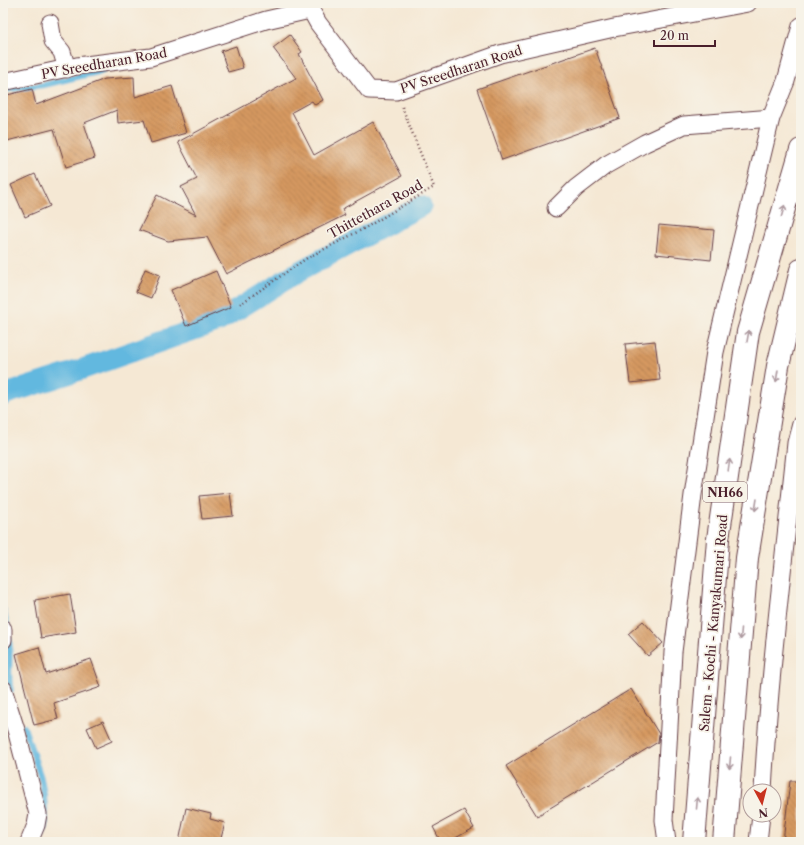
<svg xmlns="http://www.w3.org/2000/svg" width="804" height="845" font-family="'Libre Caslon Text',serif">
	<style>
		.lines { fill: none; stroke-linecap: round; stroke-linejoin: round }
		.stream { stroke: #62b8df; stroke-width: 6 }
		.canal { stroke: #62b8df; stroke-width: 21 }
		.building { fill: url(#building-back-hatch) }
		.street-casing { stroke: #643d44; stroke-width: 19 }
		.highway-casing { stroke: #643d44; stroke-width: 24 }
		.path { stroke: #643d44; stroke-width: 2.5; stroke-dasharray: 1 3; stroke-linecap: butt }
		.street { stroke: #fff; stroke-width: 17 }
		.highway { stroke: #fff; stroke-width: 22 }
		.oneway { stroke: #ae9aa0 }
		.labels { text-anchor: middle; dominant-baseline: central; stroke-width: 3.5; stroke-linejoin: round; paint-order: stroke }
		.shield { fill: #f7f3e8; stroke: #7e5f64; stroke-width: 1 }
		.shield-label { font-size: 12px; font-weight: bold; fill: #4a1f2b }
		.street-label { font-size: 13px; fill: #4a1f2b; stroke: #f7f3e8 }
	</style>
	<defs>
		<pattern id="building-back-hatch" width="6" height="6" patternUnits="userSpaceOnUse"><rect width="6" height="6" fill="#d59961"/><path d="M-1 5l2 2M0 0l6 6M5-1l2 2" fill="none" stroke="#af7c50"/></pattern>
	</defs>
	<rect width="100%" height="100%" fill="#f7f3e8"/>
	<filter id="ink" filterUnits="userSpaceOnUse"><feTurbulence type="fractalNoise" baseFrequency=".025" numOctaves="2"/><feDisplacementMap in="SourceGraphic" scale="8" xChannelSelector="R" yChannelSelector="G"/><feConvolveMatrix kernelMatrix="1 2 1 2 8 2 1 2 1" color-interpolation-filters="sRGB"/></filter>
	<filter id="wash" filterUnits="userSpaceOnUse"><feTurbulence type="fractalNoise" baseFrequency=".012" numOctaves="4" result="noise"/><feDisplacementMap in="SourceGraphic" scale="16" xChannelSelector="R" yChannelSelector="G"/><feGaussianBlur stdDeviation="0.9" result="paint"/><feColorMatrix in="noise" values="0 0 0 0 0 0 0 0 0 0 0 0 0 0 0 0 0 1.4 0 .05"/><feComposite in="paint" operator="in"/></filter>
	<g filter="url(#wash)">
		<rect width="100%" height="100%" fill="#f5e8d4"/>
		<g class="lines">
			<g class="stream">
				<path d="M3,90l41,-5 58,-14"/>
				<path d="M3,609l5,20"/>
				<path d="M9,638c2,15 -2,40 2,52"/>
				<path d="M24,727l17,51 3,16 2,32 -7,16"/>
			</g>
			<path class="canal" d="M3,396l3,-2 68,-22 145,-51 77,-48 125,-67"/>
		</g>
		<g id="blocks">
			<g class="building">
				<path d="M290,35l12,17 -3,2 24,46 -8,5 -3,-4 -20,11 22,43 59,-33 29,54 -60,33 3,6 -119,59 -19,-37 -39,4 -29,-11 18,-35 39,20 -15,-28 16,-8 -19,-37 118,-64 -23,-30z"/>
				<path d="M236,46l7,22 -15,4 -7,-21z"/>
				<path d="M595,48l25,70 -118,42 -25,-71z"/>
				<path d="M134,77l1,20 37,-11 14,47 -35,10 -7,-23 -26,3 -1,-13 -33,13 11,35 -29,9 -12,-38 -51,13v-46l29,-7 4,16 69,-26z"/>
				<path d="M35,174l15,32 -25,11 -14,-32z"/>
				<path d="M659,225l55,5 -3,30 -55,-6z"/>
				<path d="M145,269l15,6 -9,23 -15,-6z"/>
				<path d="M216,271l15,36 -45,19 -15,-36z"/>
				<path d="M655,341l5,39 -30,3 -5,-39z"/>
				<path d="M230,493l3,23 -31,3 -3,-23z"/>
				<path d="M70,594l6,38 -35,6 -6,-38z"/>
				<path d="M643,621l20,22 -15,13 -20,-22z"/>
				<path d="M39,647l7,27 45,-15 10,28 -47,16 4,16 -24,6 -18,-71z"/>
				<path d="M631,689l28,45 -1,8 -121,74 -31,-50z"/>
				<path d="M103,721l9,20 -16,7 -9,-20z"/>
				<path d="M790,781h11v61h-18z"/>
				<path d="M186,808l25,6 -1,5 15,4 -5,19h-41z"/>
				<path d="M464,810l10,18 -26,14h-7l-8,-15z"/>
			</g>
		</g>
	</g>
	<g filter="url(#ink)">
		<use href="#blocks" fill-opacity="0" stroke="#643d44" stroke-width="1"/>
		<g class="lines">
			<g class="street-casing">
				<g id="street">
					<path d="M307,3l11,20 51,67 27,1 104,-37 114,-26 134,-25"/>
					<path d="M50,23l3,18 9,11 5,17"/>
					<path d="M3,82l74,-16 74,-9 115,-37 44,-10"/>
					<path d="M556,208l20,-20 30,-23 39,-22 39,-18 87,-7"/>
					<path d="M3,629v11"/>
					<path d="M3,689l14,44 21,81 -2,11 -7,17"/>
					<path d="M763,791c6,-116 21,-232 33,-348l5,-19"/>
					<path d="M667,842l-3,-22 9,-168 20,-157 22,-143 56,-234 15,-37 15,-55"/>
					<path d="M758,842l3,-27"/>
				</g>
			</g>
			<g class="highway-casing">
				<g id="highway">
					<path d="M694,842l24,-303 30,-207 53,-182"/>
					<path d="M724,842l23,-284 31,-192 23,-96"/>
				</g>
			</g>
			<path class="path" d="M240,304l67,-46 58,-30 69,-41 -32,-80"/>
			<use href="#street" class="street"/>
			<use href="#highway" class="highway"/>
		</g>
		<defs><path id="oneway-shaft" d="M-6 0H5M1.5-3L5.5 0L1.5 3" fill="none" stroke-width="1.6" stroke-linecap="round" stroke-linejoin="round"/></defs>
		<g class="oneway">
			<use href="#oneway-shaft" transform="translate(783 211) rotate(-74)"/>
			<use href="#oneway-shaft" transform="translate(748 336) rotate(-80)"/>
			<use href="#oneway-shaft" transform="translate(777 376) rotate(99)"/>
			<use href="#oneway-shaft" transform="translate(729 465) rotate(-82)"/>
			<use href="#oneway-shaft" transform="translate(756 505) rotate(99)"/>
			<use href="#oneway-shaft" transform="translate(741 634) rotate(95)"/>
			<use href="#oneway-shaft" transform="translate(730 763) rotate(95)"/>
			<use href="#oneway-shaft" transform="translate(697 803) rotate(-85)"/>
		</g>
	</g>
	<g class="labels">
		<rect class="shield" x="703" y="482" width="44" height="20" rx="3"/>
		<g class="shield-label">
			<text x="725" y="492">NH66</text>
		</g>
		<g class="street-label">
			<text transform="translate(104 63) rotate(-10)">PV Sreedharan Road</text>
			<text transform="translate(461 69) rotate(-18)">PV Sreedharan Road</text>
			<text transform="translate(375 209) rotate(-29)">Thittethara Road</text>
			<text transform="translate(713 623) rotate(-85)">Salem - Kochi - Kanyakumari Road</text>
		</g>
	</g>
	<rect width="804" height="845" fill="none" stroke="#f7f3e8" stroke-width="16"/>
	<g transform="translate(762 803) rotate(173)"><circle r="19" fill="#f7f3e8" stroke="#b29e9c"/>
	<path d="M0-3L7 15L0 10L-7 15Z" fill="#c8321e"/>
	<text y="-6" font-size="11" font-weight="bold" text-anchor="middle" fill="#4a1f2b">N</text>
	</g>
	<path d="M654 40v6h61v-6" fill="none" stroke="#4a1f2b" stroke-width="2"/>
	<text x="660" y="40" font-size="12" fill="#4a1f2b" stroke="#f7f3e8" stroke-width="3" paint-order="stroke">20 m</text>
</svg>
